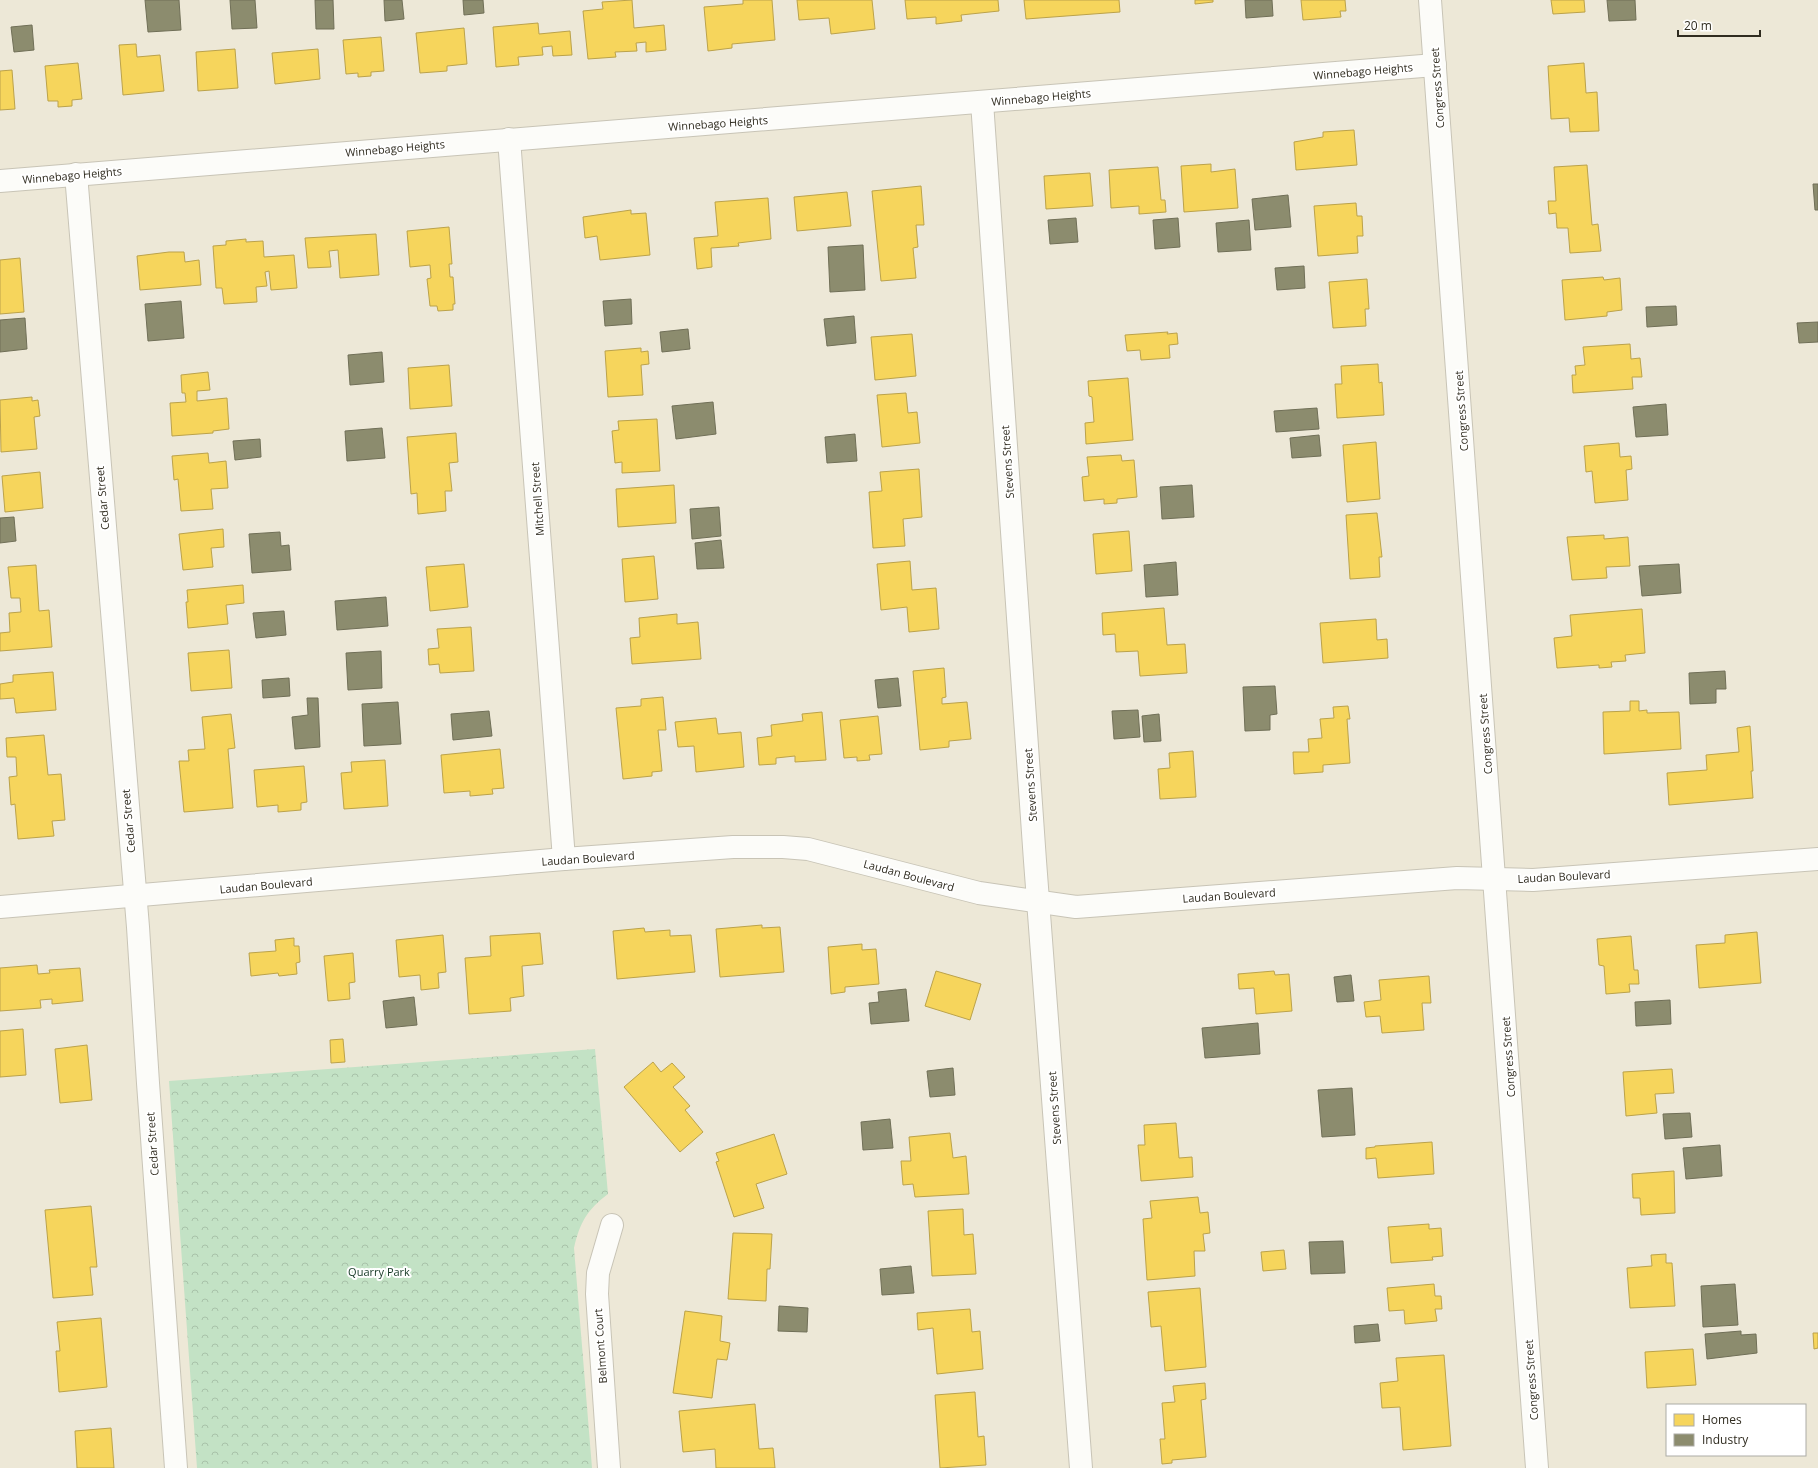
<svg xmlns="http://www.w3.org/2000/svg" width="1818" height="1468" font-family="'Open Sans',sans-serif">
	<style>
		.park { fill: url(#park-crowns) }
		.homes { fill: #f6d55c; stroke: #bba24a }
		.industry { fill: #8c8c6e; stroke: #706f57 }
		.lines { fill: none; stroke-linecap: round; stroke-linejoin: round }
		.minor-casing { stroke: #c8c4b6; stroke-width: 24 }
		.tertiary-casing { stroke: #c8c4b6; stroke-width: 24 }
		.minor { stroke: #fcfcf9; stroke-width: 22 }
		.tertiary { stroke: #fcfcf9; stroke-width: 22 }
		.labels { text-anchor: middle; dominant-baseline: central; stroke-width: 4; stroke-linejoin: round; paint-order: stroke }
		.street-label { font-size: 11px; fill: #302c20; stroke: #fff }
		.park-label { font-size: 11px; fill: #133723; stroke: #fff }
	</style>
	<defs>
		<pattern id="park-crowns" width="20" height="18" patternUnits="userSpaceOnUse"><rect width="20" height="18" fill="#c3e2c5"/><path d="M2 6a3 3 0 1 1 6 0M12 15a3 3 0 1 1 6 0" fill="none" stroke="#a8c2a9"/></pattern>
	</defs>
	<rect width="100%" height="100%" fill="#ede8d7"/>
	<path class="park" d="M595,1049l13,145c-21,16 -28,28 -34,54l18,220h-395l-28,-387z"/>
	<g class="homes">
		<path d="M632,0l2,28 30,-3 2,25 -20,2v-10l-10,1 1,8 -22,1 1,5 -28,2 -5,-48 20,-2 -1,-7z"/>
		<path d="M743,0h29l3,40 -43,4v4l-24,3 -4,-44 39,-3z"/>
		<path d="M797,0h75l3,29 -44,5 -2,-16 -30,2z"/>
		<path d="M905,0h93l1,11 -38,4 1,6 -26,3v-7l-29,2z"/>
		<path d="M1024,0h95l1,12 -94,7z"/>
		<path d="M1195,0h18v2l-18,2z"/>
		<path d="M1301,0h44l1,11h-6l1,6 -38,3z"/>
		<path d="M1551,0h33l1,12 -32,2z"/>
		<path d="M538,23l1,11 31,-3 2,24 -19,1 -1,-10 -10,1 1,8 -25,2 1,8 -23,2 -3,-40z"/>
		<path d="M464,28l3,36 -20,2v5l-27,2 -4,-40z"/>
		<path d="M381,37l3,34 -13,1v4l-13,1v-4l-12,1 -3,-34z"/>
		<path d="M136,44l1,13 23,-2 4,36 -41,4 -4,-50z"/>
		<path d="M235,49l3,39 -40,3 -2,-39z"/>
		<path d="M318,49l2,30 -45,5 -3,-31z"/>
		<path d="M78,63l4,36 -10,1v6l-14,1v-6h-10l-3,-35z"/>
		<path d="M1584,63l2,30 11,-1 2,39 -29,1 -1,-14 -18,1 -3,-53z"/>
		<path d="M12,70l3,39 -15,1v-39z"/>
		<path d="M1354,130l3,35 -61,5 -2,-28 29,-5v-5z"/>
		<path d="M1211,164v8l24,-3 3,39 -54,4 -3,-46z"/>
		<path d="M1587,165l5,60 6,-1 3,27 -31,2 -2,-25h-11l-1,-15 -7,1 -1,-13h8l-2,-34z"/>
		<path d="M1158,167l3,33h4l1,12 -27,2v-8l-28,2 -2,-38z"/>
		<path d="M1090,173l3,33 -47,3 -2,-33z"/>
		<path d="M921,186l3,39h-8l2,22 -5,1 3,30 -35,3 -9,-90z"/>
		<path d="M847,192l4,34 -54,5 -3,-34z"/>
		<path d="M768,198l3,41 -33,4 1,3 -28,2 1,19 -15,2 -3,-31 24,-2 -3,-34z"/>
		<path d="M1356,203l1,13h5l1,20h-6l1,17 -40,3 -4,-50z"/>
		<path d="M631,210v4l15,-1 4,42 -50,5 -3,-24 -12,2 -2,-21z"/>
		<path d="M449,227l3,37h-3l1,13h3l2,27h-2v6l-15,1 -1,-5h-7l-3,-27 4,-1 -1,-13 -20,2 -3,-36z"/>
		<path d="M376,234l3,41 -39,3 -2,-28 -9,1 2,16 -23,1 -3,-30z"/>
		<path d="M246,239v3l17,-1 1,16 30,-2 3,33 -26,2 -2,-19 -4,1 2,14 -11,1 1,15 -33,2 -2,-16h-6l-3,-42 13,-1v-4z"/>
		<path d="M169,252h15l1,10 14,-2 2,25 -61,5 -3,-34z"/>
		<path d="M20,258l4,54 -24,2v-54z"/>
		<path d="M1603,277l1,3 16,-2 2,32 -15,2v4l-42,4 -3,-40z"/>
		<path d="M1367,279l2,30h-4l1,17 -33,2 -4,-46z"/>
		<path d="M1168,332l-1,2 10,-1 1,11 -9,1 1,13 -29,2 -1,-10 -13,1 -2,-16z"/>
		<path d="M912,334l4,42 -41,4 -4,-43z"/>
		<path d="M1630,344l1,15 9,-1 2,19h-10l1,12 -60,4 -1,-18h4l-1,-9 10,-1 -2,-18z"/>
		<path d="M641,348v4l7,-1 1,13 -8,1 2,30 -35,2 -3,-46z"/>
		<path d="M1378,364l1,19 3,-1 2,33 -47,3 -2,-34h7l-1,-18z"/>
		<path d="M449,365l3,41 -42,3 -2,-41z"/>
		<path d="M208,372l2,18 -13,1v10l30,-3 2,31 -16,2v2l-41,3 -2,-33 16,-1 -1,-9h-3l-1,-18z"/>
		<path d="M1128,378l5,62 -47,4 -1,-21 9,-1 -2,-25 -3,-1 -1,-15z"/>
		<path d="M906,393l2,20 9,-1 3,31 -38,4 -5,-52z"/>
		<path d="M32,397v4l6,-1 2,16 -6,1 3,32 -36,3 -1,-52z"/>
		<path d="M657,419l3,52 -38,2v-11l-7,1 -3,-32 7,-1 -1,-9z"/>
		<path d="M456,433l2,29 -9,1 3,28h-7l1,20 -28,3 -1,-21 -6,1 -4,-57z"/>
		<path d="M1376,442l4,57 -33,3 -4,-57z"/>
		<path d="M1619,443l1,14 11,-1 1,13 -6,1 2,30 -33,3 -3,-32 -6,1 -2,-26z"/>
		<path d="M208,453l1,10 17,-2 2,27 -17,1 2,20 -32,2 -3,-32 -4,1 -2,-24z"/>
		<path d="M1121,455l1,6 12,-1 3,37 -20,2v4l-13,1v-5l-20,2 -2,-24 7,-1 -2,-19z"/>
		<path d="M919,469l3,48 -19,2 2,27 -32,2 -4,-56 13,-1 -2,-19z"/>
		<path d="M40,472l3,36 -38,4 -3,-36z"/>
		<path d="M674,485l2,38 -58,4 -2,-38z"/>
		<path d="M1377,513l5,44h-3l1,20 -30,2 -4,-64z"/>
		<path d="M223,529l1,18 -13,1 2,19 -30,3 -4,-36z"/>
		<path d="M1129,531l3,40 -36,3 -3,-40z"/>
		<path d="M1604,535v4l24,-2 2,29 -24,1 1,11 -35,2 -5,-43z"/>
		<path d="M654,556l4,43 -33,3 -3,-43z"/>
		<path d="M910,561l2,29 24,-2 3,41 -30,3 -2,-25 -26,3 -4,-46z"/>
		<path d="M464,564l4,43 -38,4 -4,-44z"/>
		<path d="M36,565l3,46 10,-1 3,37 -52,4v-18l10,-1 -1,-19 12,-1 -1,-14h-9l-3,-31z"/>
		<path d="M243,585l1,18 -18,2 2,19 -40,4 -2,-26h2l-1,-12z"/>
		<path d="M1164,608l3,37 18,-1 2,29 -47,3 -2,-25 -22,1 -1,-18 -12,1 -1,-22z"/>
		<path d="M1642,609l3,44 -20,2 1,6 -15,1 1,5 -13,1v-3l-42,3 -3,-30 18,-2 -2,-21z"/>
		<path d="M677,614v10l21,-2 3,37 -69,5 -2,-26 10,-1 -1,-19z"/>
		<path d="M1376,619l1,21 10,-1 1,19 -65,5 -3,-40z"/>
		<path d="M471,627l3,44 -34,2 -1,-9 -10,1 -1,-16 11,-1 -2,-19z"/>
		<path d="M229,650l3,38 -41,3 -3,-38z"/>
		<path d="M944,668l2,29 -4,1v6l25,-2 4,37 -22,2v6l-29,3 -7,-79z"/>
		<path d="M53,672l3,38 -40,3 -2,-15 -14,1v-15l13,-2v-7z"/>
		<path d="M663,697l3,33h-8l4,41 -10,1v4l-29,3 -7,-71 25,-2v-7z"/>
		<path d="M1630,701h9v10l8,-1v3l32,-1 2,37 -77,5 -1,-42 27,-1z"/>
		<path d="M1348,706l2,13h-3l3,44 -27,2v7l-29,2 -1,-22h16l-1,-13 14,-1 -2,-19 14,-1 -1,-11z"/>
		<path d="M822,712l4,48 -31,2v-6l-19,2v6l-17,1 -2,-27 15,-2 -1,-11 32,-4 -1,-7z"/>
		<path d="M231,714l4,34 -7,1 5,59 -49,4 -5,-51h10l-1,-11 17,-1 -3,-32z"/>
		<path d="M878,716l4,38 -13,1 1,5 -13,1v-4l-13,1 -4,-38z"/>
		<path d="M716,718l2,16 23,-2 3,35 -48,5 -2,-26 -16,1 -3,-25z"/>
		<path d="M1750,726l3,45h-2l2,27 -84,7 -2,-32 40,-3 -1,-15 33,-3 -2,-24z"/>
		<path d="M44,735l4,40 13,-1 4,46 -13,1 2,15 -36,3 -3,-35 -4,1 -2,-28 8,-1 -1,-19h-9l-1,-19z"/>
		<path d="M500,749l4,39 -12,1 1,5 -23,2v-5l-26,2 -3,-38z"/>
		<path d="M1193,751l3,46 -36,2 -2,-30 12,-1 -1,-15z"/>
		<path d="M385,760l3,46 -44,3 -3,-36 11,-1 -1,-10z"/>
		<path d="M304,766l3,36 -6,1v7l-23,2v-7l-21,2 -3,-37z"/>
		<path d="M762,925v3l18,-1 4,45 -64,5 -4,-48z"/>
		<path d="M644,928l1,4 25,-2v6l21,-1 4,37 -78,7 -4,-48z"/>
		<path d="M1757,932l4,51 -62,5 -3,-43 29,-2v-8z"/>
		<path d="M540,933l3,31 -21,2 2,30 -14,2 1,13 -42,3 -4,-56 26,-2 -1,-20z"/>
		<path d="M443,935l3,37 -8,1 1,15 -18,2 -1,-15 -21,2 -3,-37z"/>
		<path d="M1631,936l3,34h4l1,14h-10l1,8 -24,2 -2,-28 -5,-1 -2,-26z"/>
		<path d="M294,938v8h5l1,16 -4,1 1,11 -18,2 -1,-3 -27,3 -2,-23 27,-2 -1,-11z"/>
		<path d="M862,944v6l14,-1 3,35 -34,3v5l-14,2 -3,-47z"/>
		<path d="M353,953l2,29 -6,1 1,16 -22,2 -4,-45z"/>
		<path d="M37,965l1,9 12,-1 -1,-3 31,-2 3,33 -31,3v-5l-12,1 1,8 -41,3v-43z"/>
		<path d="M936,971l45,13 -11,36 -45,-14z"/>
		<path d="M1274,971l1,4 14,-1 3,37 -36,3 -2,-26 -15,1 -1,-15z"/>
		<path d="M1429,976l2,27h-9l2,27 -42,3 -2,-17 -14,1 -2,-15 17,-2 -2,-20z"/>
		<path d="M23,1029l3,46 -26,2v-46z"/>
		<path d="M343,1039l2,23 -14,1 -1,-23z"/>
		<path d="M87,1045l5,55 -32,3 -5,-54z"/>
		<path d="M653,1062l8,10 11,-9 13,14 -12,10 17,19 -5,4 18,22 -23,20 -56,-65z"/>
		<path d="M1672,1069l2,24 -19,1 2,19 -31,3 -3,-44z"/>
		<path d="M1176,1123l3,35 13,-1 1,20 -52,4 -3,-36h7l-1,-20z"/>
		<path d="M950,1133l3,25 13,-2 3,38 -54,3 -2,-13 -10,1 -2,-24h10l-2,-24z"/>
		<path d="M774,1134l13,40 -31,10 8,24 -30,9 -18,-55 3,-1 -3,-8z"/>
		<path d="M1432,1142l2,32 -56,4 -2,-20 -10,1v-11l9,-1v-1z"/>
		<path d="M1674,1171l1,42 -34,2 -1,-17h-7l-1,-24z"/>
		<path d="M1198,1197l2,16 8,-1 2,21 -7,1 2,17h-11l1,25 -48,4 -4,-61 9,-1 -2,-17z"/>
		<path d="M91,1206l6,61h-7l3,28 -40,3 -8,-88z"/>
		<path d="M963,1209l1,26 9,-1 3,40 -44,2 -4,-65z"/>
		<path d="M1429,1224v5l12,-1 2,28 -11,1 1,3 -42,3 -3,-36z"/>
		<path d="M733,1233l39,1 -2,35h-3l-1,32 -38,-2z"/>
		<path d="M1284,1250l2,19 -23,2 -2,-19z"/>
		<path d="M1666,1254v9h6l3,43 -45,2 -3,-40 25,-2 -1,-11z"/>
		<path d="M1434,1284l1,12h6l1,13h-7l2,12 -32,3 -1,-14 -15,1 -2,-23z"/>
		<path d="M1200,1288l6,79 -41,4 -4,-45 -10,1 -3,-35z"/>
		<path d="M970,1309l2,23 8,-1 3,38 -46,5 -4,-46 -15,2 -1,-17z"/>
		<path d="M685,1311l37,5 -2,25 10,2 -3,17 -10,-1 -5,39 -39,-5z"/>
		<path d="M101,1318l6,69 -48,5 -3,-41h4l-3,-29z"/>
		<path d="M1813,1333h5v15l-4,1z"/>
		<path d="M1693,1349l3,36 -49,3 -2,-36z"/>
		<path d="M1444,1355l7,91 -48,4 -3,-43 -18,1 -2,-25 18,-2 -2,-23z"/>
		<path d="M1205,1383l1,16 -5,1 5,57 -34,3v3l-10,1 -2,-25h5l-3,-36 13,-1 -2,-16z"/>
		<path d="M975,1392l3,45 6,-1 2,29 -46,3 -5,-73z"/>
		<path d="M755,1404l4,45 14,-1 2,20h-59l-1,-19 -32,3 -4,-41z"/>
		<path d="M111,1428l3,40h-37l-2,-37z"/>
	</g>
	<g class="industry">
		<path d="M145,0h34l2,30 -33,2z"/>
		<path d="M230,0h25l2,28 -25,1z"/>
		<path d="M315,0h18l1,29h-18z"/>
		<path d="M384,0h18l2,19 -19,2z"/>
		<path d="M463,0h20l1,13 -20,2z"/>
		<path d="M1245,0h27l1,16 -27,2z"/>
		<path d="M1607,0h28l1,20 -27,1z"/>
		<path d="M32,25l2,25 -20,2 -3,-25z"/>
		<path d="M1813,184h5v26h-3z"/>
		<path d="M1288,195l3,32 -36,3 -3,-31z"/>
		<path d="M1076,218l2,24 -28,2 -2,-24z"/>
		<path d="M1178,218l2,29 -25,2 -2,-29z"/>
		<path d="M1249,220l2,30 -33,2 -2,-29z"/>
		<path d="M863,245l2,45 -35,2 -2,-45z"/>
		<path d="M1304,266l1,22 -28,2 -2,-22z"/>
		<path d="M631,299l1,25 -27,2 -2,-25z"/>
		<path d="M181,301l3,37 -36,3 -3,-37z"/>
		<path d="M1676,306l1,19 -30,2 -1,-20z"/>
		<path d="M854,316l2,27 -29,3 -3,-27z"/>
		<path d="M25,318l2,31 -27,3v-32z"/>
		<path d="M1818,322v20l-19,1 -2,-20z"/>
		<path d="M688,329l2,20 -28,3 -2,-20z"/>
		<path d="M382,352l2,30 -34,3 -2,-30z"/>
		<path d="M713,402l3,32 -40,5 -4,-33z"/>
		<path d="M1666,404l2,31 -32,2 -3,-30z"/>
		<path d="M1317,408l2,21 -43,3 -2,-21z"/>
		<path d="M382,428l3,30 -38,3 -2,-30z"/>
		<path d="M855,434l2,27 -30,2 -2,-26z"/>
		<path d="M1319,435l2,21 -29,2 -2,-20z"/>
		<path d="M260,439l1,18 -26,3 -2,-19z"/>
		<path d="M1192,485l2,32 -32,2 -2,-32z"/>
		<path d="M719,507l2,29 -29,3 -2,-30z"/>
		<path d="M14,517l2,24 -16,2v-25z"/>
		<path d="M280,532l1,14 8,-1 2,25 -39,3 -3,-39z"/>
		<path d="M721,540l3,28 -27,1 -2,-26z"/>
		<path d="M1176,562l2,33 -32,2 -2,-32z"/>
		<path d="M1679,564l2,29 -39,3 -3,-30z"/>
		<path d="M386,597l2,29 -51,4 -2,-29z"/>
		<path d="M284,611l2,24 -30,3 -3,-25z"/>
		<path d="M381,651l1,37 -34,2 -2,-37z"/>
		<path d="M1725,671l1,18h-10v14l-26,1 -1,-31z"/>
		<path d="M289,678l1,18 -27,2 -1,-18z"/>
		<path d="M898,678l3,28 -23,2 -3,-28z"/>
		<path d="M1275,686l2,28 -7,1v15l-25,1 -2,-44z"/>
		<path d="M307,698h11l2,49 -25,2 -3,-32 16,-2z"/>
		<path d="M398,702l3,42 -37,2 -2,-42z"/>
		<path d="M1138,710l2,27 -26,2 -2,-28z"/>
		<path d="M489,711l3,25 -39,4 -2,-26z"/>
		<path d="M1159,714l2,27 -17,1 -2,-26z"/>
		<path d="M1351,975l3,26 -17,1 -3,-25z"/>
		<path d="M906,989l3,32 -38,3 -2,-21 10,-1 -1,-10z"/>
		<path d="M414,997l3,28 -31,3 -3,-27z"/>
		<path d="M1670,1000l1,24 -35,2 -1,-24z"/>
		<path d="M1258,1023l2,31 -55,4 -3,-30z"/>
		<path d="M953,1068l2,27 -25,2 -3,-26z"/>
		<path d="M1352,1088l3,47 -33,2 -4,-47z"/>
		<path d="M1690,1113l2,24 -27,2 -2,-25z"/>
		<path d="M890,1119l3,29 -30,2 -2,-28z"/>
		<path d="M1720,1145l2,31 -36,3 -3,-31z"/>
		<path d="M1343,1241l2,32 -34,1 -2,-32z"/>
		<path d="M911,1266l3,27 -32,2 -2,-26z"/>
		<path d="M1735,1284l3,41 -35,2 -2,-41z"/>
		<path d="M779,1306l29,2 -1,24 -29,-1z"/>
		<path d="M1378,1324l2,17 -25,2 -1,-17z"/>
		<path d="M1741,1331v4l15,-1 1,19 -50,6 -2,-25z"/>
	</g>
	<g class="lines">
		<g class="minor-casing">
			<g id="minor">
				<path d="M982,102l53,759 46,607"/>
				<path d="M509,139l55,720"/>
				<path d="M76,174l62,753 10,156 28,385"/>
				<path d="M0,181l1435,-116"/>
				<path d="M0,907l564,-48 169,-12h50l25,2 171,44 97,14 381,-29 76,2 285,-21"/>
				<path d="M609,1468l-12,-174 1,-21 14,-48"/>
			</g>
		</g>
		<g class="tertiary-casing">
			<path id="tertiary" d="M1430,0l107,1468"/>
		</g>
		<use href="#minor" class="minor"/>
		<use href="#tertiary" class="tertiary"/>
	</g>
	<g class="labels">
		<g class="street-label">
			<text transform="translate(1363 71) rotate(-5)">Winnebago Heights</text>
			<text transform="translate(1437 88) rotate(-94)">Congress Street</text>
			<text transform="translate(1041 97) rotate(-5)">Winnebago Heights</text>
			<text transform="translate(718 123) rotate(-4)">Winnebago Heights</text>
			<text transform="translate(395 148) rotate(-5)">Winnebago Heights</text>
			<text transform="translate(72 175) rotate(-5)">Winnebago Heights</text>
			<text transform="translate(1461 411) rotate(-94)">Congress Street</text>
			<text transform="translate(1007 462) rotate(-94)">Stevens Street</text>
			<text transform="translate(102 498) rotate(-95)">Cedar Street</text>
			<text transform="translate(537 499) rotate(-94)">Mitchell Street</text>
			<text transform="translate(1485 734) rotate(-94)">Congress Street</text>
			<text transform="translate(1030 785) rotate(-94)">Stevens Street</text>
			<text transform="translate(128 821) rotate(-95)">Cedar Street</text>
			<text transform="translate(588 858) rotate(-4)">Laudan Boulevard</text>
			<text transform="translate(909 875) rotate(15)">Laudan Boulevard</text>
			<text transform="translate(1564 876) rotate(-3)">Laudan Boulevard</text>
			<text transform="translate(266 885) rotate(-5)">Laudan Boulevard</text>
			<text transform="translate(1229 895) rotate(-4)">Laudan Boulevard</text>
			<text transform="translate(1508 1057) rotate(-94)">Congress Street</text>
			<text transform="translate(1054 1108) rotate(-94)">Stevens Street</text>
			<text transform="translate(152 1144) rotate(-94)">Cedar Street</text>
			<text transform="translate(600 1346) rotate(-94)">Belmont Court</text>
			<text transform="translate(1531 1380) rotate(-94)">Congress Street</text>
		</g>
		<g class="park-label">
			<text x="379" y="1271">Quarry Park</text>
		</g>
	</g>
	<rect x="1666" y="1404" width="140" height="52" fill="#ffffff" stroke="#acaba6"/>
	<rect x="1674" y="1414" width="20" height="12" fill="#f6d55c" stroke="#acaba6"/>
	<text x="1702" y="1424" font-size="12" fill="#302c20">Homes</text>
	<rect x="1674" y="1434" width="20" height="12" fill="#8c8c6e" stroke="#acaba6"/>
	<text x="1702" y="1444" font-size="12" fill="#302c20">Industry</text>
	<path d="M1678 30v6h82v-6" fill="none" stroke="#302c20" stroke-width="2"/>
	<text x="1684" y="30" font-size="12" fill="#302c20" stroke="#ffffff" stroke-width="3" paint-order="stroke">20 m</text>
</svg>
